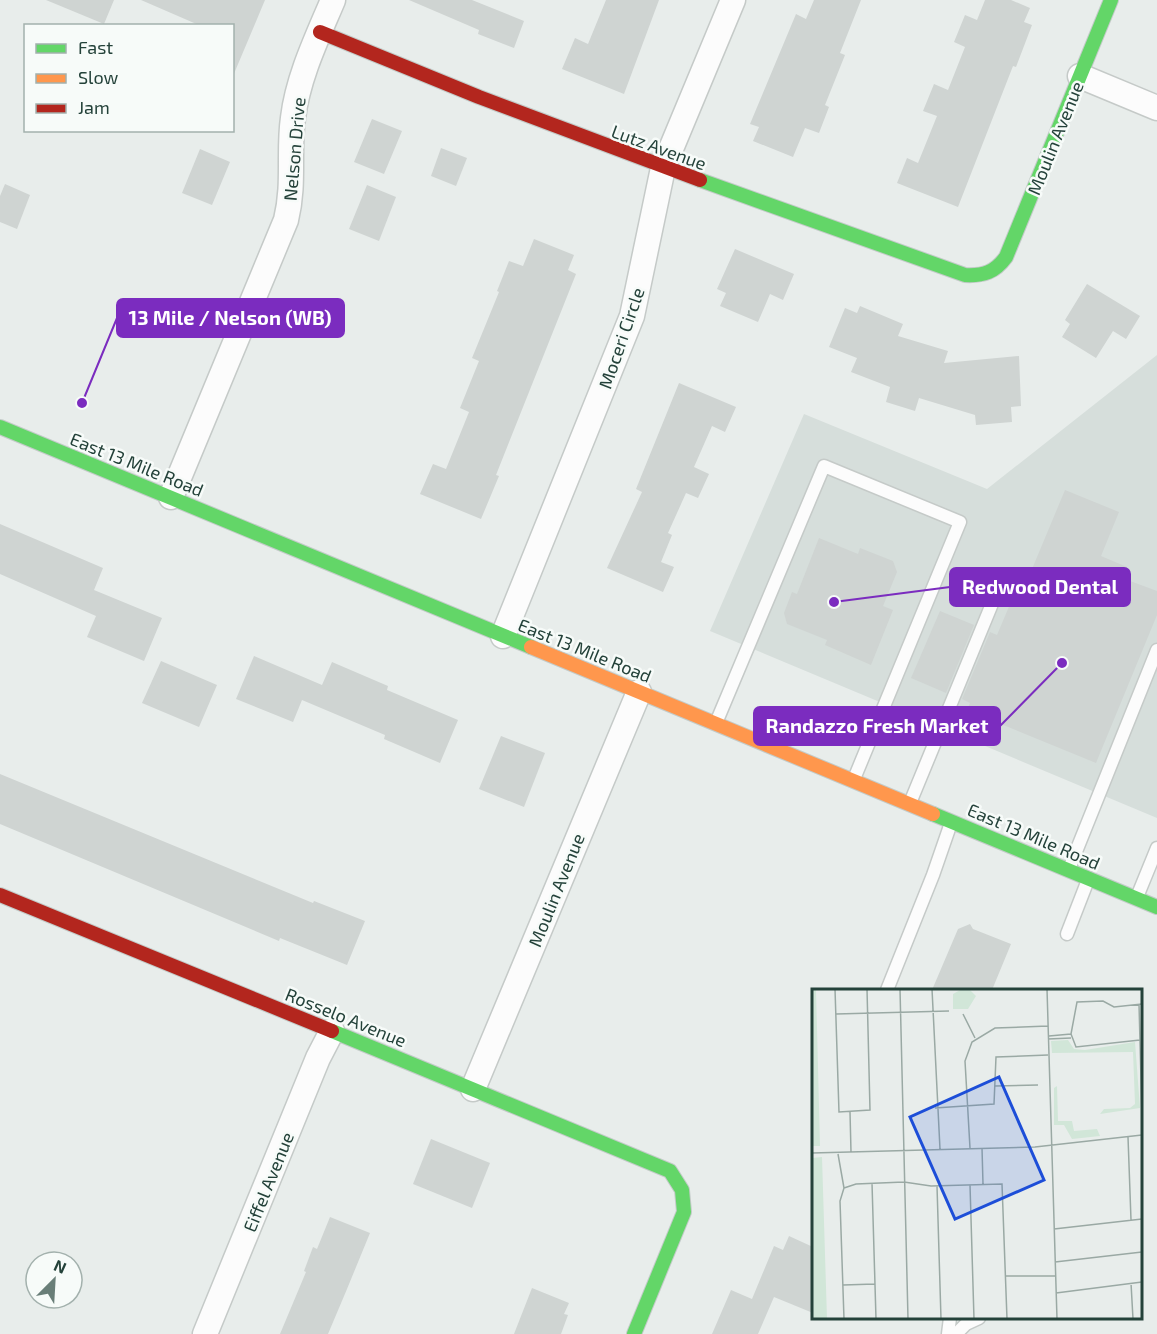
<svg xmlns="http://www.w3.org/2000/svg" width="1157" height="1334" font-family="'Exo 2',sans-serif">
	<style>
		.built { fill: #d6dedb }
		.building { fill: #cfd4d2 }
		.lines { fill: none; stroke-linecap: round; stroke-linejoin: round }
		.lane-casing { stroke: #c5cac8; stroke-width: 15 }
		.street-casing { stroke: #c5cac8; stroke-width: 27 }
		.fast-casing { stroke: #c3cbc8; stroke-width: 16 }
		.slow-casing { stroke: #c3cbc8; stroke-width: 16 }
		.jam-casing { stroke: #c3cbc8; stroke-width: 16 }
		.lane { stroke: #fcfcfc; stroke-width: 12 }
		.street { stroke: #fcfcfc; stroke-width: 24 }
		.fast { stroke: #63d668; stroke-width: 14 }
		.slow { stroke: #ff974d; stroke-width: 14 }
		.jam { stroke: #b3261e; stroke-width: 14 }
		.labels { text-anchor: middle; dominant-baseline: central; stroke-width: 5; stroke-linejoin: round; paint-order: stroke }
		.street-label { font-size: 18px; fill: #24423a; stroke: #f7fbf9 }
		.inset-road { fill: none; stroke: #9aa9a4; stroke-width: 1.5 }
		.view { fill: #1d4ed8; fill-opacity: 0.15; stroke: #1d4ed8; stroke-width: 3 }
		.inset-edge { fill: none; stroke: #24423a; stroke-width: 3 }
		.leader { fill: none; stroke: #7b2cbf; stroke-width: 2 }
		.callout-dot { fill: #7b2cbf; stroke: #f7fbf9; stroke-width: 2 }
		.callout { fill: #7b2cbf; stroke: #7b2cbf; stroke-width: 2 }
		.callout-label { font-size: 20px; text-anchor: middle; font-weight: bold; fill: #fff }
	</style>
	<rect width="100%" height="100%" fill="#e8edeb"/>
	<path class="built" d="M1157,355v463l-447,-187 94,-217 183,75z"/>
	<g class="building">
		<path d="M46,0h68l-10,24z"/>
		<path d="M141,0h124l-32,76 -1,-50h-31z"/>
		<path d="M409,0h63l52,21 -10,27 -36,-14 1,-4z"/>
		<path d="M606,0h53l-35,94 -62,-25 13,-31 13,6z"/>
		<path d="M814,0h47l-21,53 5,2 -20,50 4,2 -10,26 -14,-5 -12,29 -40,-16 6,-14 -9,-3 46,-110 10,5z"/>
		<path d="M985,0h26l19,8 -6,14 8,3 -16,42 -3,-1 -55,141 -61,-24 10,-25 11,5 19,-47 -14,-5 11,-27 14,6 17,-43 -11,-5 11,-27 12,5z"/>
		<path d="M372,119l30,12 -18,43 -30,-12z"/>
		<path d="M441,148l26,10 -11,28 -25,-10z"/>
		<path d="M200,149l30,13 -18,43 -30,-12z"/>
		<path d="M5,184l25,11 -13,34 -17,-7v-26z"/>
		<path d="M367,185l29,12 -17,44 -30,-12z"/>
		<path d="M534,239l40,16 -6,15 8,4 -80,201 3,1 -18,43 -61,-25 13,-30 13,5 23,-57 -9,-4 19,-47 -7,-3 27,-66 -2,-1 12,-30 14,5z"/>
		<path d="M735,249l59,25 -11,26 -13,-6 -12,28 -38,-16 6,-13 -9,-4z"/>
		<path d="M1087,284l53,32 -14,23 -13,-8 -17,27 -34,-21 8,-13 -5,-4z"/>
		<path d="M860,306l43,18 -5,12 50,15 -4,12 75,-7 2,50 -10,1 1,15 -36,3 -1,-10 -56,-17 -4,13 -29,-9 4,-15 -39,-15 6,-14 -28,-11 16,-39 12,5z"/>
		<path d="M679,383l57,24 -11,25 -13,-6 -18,41 15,7 -11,24 -12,-5 -18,40 4,2 -11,27 13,5 -11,25 -56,-24 35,-76 -6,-3z"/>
		<path d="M1065,490l54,22 -18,44 26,11 -5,11 35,13v24l-61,148 -129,-53 3,-7 -8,-4 28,-67 7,3 19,-45 6,3z"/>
		<path d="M0,524l103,44 -9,22 68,28 -18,43 -57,-24 9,-21 -96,-42z"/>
		<path d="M819,538l39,16 2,-6 33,13 4,11 -14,34 10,4 -22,55 -46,-20 2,-5 -40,-16 -3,-11 8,-21 5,2z"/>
		<path d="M940,611l34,14 -28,68 -35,-15z"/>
		<path d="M254,656l68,29 10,-23 56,24 -1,4 71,30 -18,43 -56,-24 1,-4 -83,-35 -9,22 -57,-23z"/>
		<path d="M161,661l56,24 -18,42 -57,-24z"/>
		<path d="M501,736l44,17 -21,54 -45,-18z"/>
		<path d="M0,774l313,129 1,-2 51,20 -18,44 -67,-27 -1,3 -279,-117z"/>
		<path d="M970,924l3,5 38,15 -19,46h-60l26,-61z"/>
		<path d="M431,1139l59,24 -18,45 -59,-24z"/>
		<path d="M330,1217l40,16 -23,56 -19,45h-48l26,-62 -2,-1 9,-24 4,2z"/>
		<path d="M789,1236l24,11v66l-39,-16 -16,37h-46l19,-44 21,9 22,-53 9,4z"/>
		<path d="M532,1288l37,15 -5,11 4,1 -7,19h-47z"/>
	</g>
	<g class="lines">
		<g class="lane-casing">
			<g id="lane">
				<path d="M716,723l108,-257 136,56 -106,257"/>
				<path d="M910,803l91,-221"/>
				<path d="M1069,869l88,-219"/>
				<path d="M1137,897l20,-49"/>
				<path d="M1067,934l21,-54"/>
				<path d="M887,990l46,-115 18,-52"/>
				<path d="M948,1334l2,-16"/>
				<path d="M956,1334l10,-10 13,-6"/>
			</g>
		</g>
		<g class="street-casing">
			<g id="street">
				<path d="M1080,76l77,32"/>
				<path d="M171,497l115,-277c9,-37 2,-67 7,-102 5,-41 24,-80 40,-118"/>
				<path d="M503,636l129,-320 31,-148 70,-168"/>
				<path d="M473,1089l166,-397"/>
				<path d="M205,1334l113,-276 14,-27"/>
			</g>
		</g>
		<g class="fast-casing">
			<g id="fast">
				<path d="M700,180l265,95c19,1 30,-3 41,-18l105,-257"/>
				<path d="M0,427l531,220"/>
				<path d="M933,814l224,93"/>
				<path d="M332,1031l338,140 12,19 2,22 -50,122"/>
			</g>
		</g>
		<g class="slow-casing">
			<path id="slow" d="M531,647l402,167"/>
		</g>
		<g class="jam-casing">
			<g id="jam">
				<path d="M320,32l159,65 221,83"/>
				<path d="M0,895l332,136"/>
			</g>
		</g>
		<use href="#lane" class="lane"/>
		<use href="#street" class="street"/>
		<use href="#fast" class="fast"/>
		<use href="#slow" class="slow"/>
		<use href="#jam" class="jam"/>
	</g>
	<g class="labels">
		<g class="street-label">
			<text transform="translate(1055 138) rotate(-68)">Moulin Avenue</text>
			<text transform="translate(659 147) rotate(20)">Lutz Avenue</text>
			<text transform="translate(294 149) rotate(-85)">Nelson Drive</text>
			<text transform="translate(621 338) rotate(-71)">Moceri Circle</text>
			<text transform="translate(137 464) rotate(22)">East 13 Mile Road</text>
			<text transform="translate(585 650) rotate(22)">East 13 Mile Road</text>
			<text transform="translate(1034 836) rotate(23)">East 13 Mile Road</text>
			<text transform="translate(556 890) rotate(-68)">Moulin Avenue</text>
			<text transform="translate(346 1017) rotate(22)">Rosselo Avenue</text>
			<text transform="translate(268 1182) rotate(-68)">Eiffel Avenue</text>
		</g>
	</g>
	<g transform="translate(812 989)">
		<rect width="330" height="330" fill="#e8edeb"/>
		<path d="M0,0h4l4,157h-8zM150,0h7l7,7 -8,13h-15v-15zM256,51l6,9 11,1 50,-8 5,66 -40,6 4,-5 26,-1 5,-4 -2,-52 -81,1 -1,-12zM245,97l1,35h14l2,10 23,-2 3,7 -28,3 -8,-14h-10v-37zM10,168l5,162h-15v-161z" fill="#d1e6d8"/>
		<path class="inset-road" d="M23,0l4,123 31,-2 -3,-121M88,0l8,330M120,0l8,160M235,0l10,330M327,15l3,114M24,25l113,-3M151,25l12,24M237,47l22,-2M236,50l23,-1M328,51l-64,7 -5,-13 6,-32 26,-1 11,6 28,-3M183,97l43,-1M123,119l59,-4 2,-47 52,-2M38,123l1,40M316,148l3,83M158,159l-5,-87 7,-19 23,-14 53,-2M170,159l1,36M0,164l223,-6 107,-12M26,165l6,34 -4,13 4,118M60,194l4,136M158,196l4,134M125,197l4,133M32,199l12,-4 48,-2 27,4 71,-2 5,135M242,240l88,-10M243,273l87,-10M194,287h49M319,294l2,36M31,296l32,-1M244,304l86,-11"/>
		<path class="view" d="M187,88l45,103 -89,39 -45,-102z"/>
		<rect width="330" height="330" class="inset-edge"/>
	</g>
	<path class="leader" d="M82 403L117 318M834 602L950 587M1062 663L1000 726"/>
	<g class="callout-dot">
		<circle cx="82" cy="403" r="6"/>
		<circle cx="834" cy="602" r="6"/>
		<circle cx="1062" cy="663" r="6"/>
	</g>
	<g class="callout">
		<rect x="117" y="299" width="227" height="38" rx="6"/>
		<rect x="950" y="568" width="180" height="38" rx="6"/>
		<rect x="754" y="707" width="246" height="38" rx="6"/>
	</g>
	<g class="callout-label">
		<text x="230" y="325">13 Mile / Nelson (WB)</text>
		<text x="1040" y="594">Redwood Dental</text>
		<text x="877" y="733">Randazzo Fresh Market</text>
	</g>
	<rect x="24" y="24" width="210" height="108" fill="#f7fbf9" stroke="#a3b1ad" stroke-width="1.5"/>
	<rect x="36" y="44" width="30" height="9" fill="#63d668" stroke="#a3b1ad" stroke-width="1.5"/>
	<text x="78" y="54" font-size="18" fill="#24423a">Fast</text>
	<rect x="36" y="74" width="30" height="9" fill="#ff974d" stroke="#a3b1ad" stroke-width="1.5"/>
	<text x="78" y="84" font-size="18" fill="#24423a">Slow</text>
	<rect x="36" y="104" width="30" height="9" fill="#b3261e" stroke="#a3b1ad" stroke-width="1.5"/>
	<text x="78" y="114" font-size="18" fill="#24423a">Jam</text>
	<g transform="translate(54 1280) rotate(24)"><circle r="28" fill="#f7fbf9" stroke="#a3b1ad" stroke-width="1.5"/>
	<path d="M0-4.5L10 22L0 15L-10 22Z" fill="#697e78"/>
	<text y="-9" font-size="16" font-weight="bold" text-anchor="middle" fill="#24423a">N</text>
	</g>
</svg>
